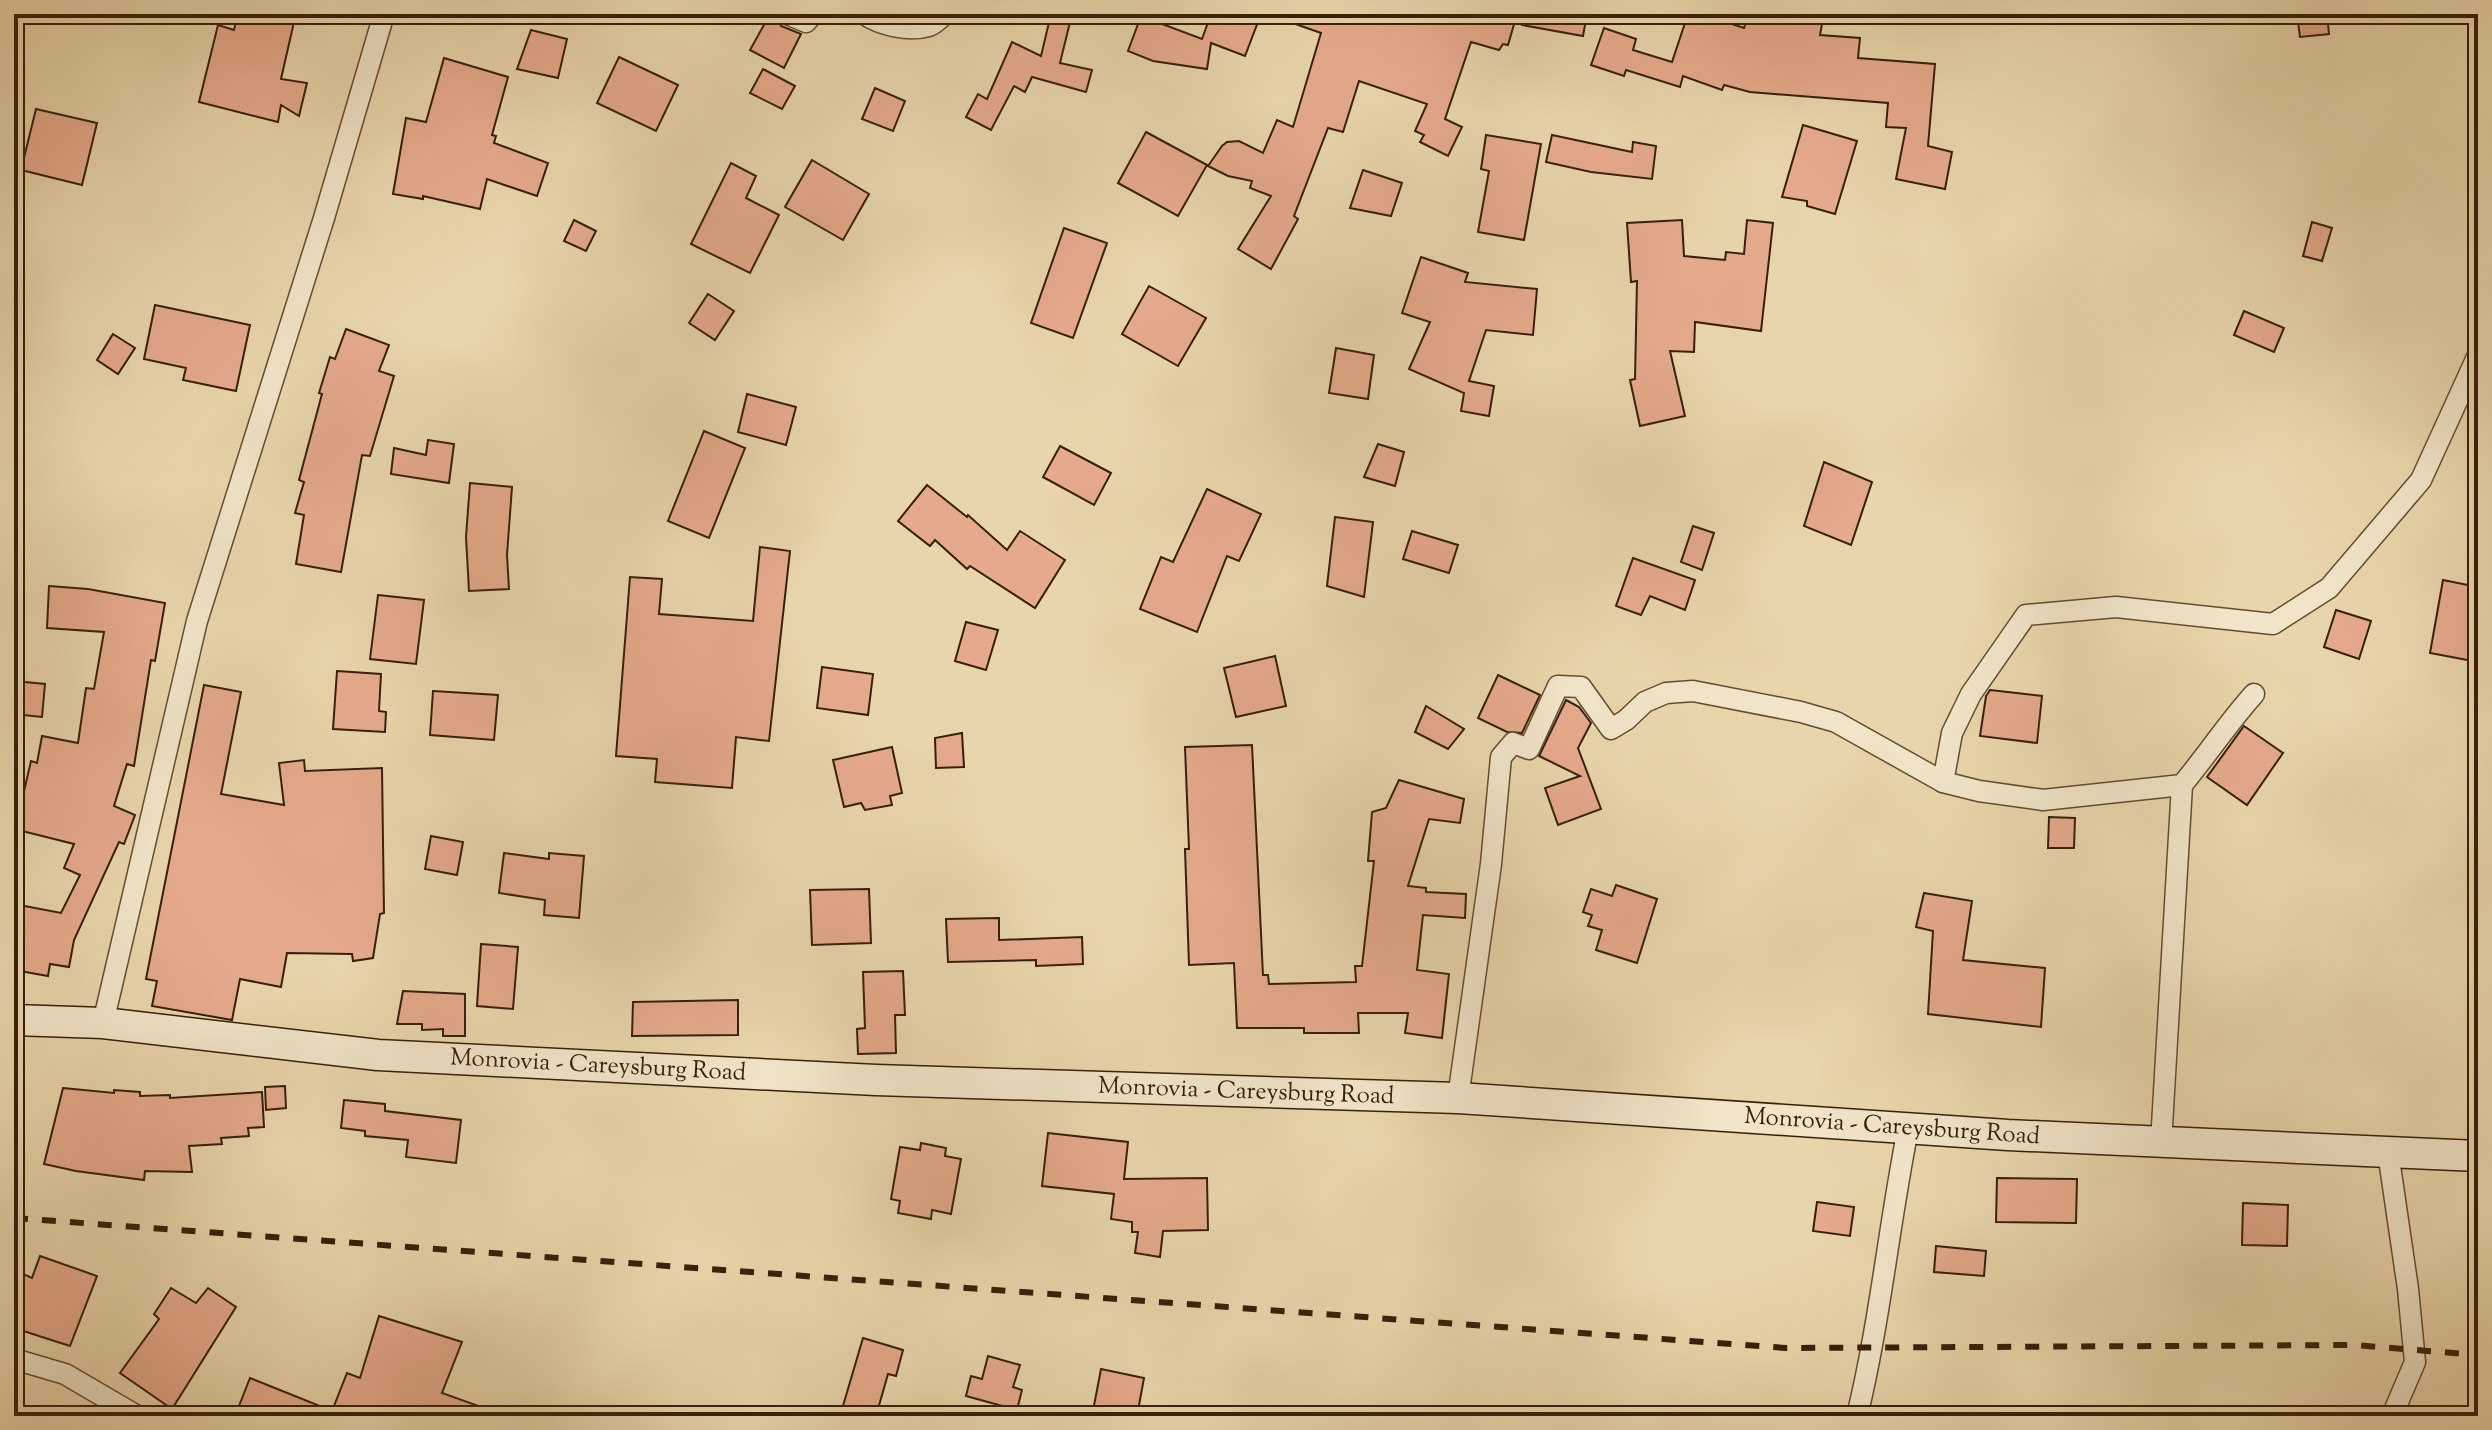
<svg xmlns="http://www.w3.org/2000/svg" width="2492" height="1430" font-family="'Sorts Mill Goudy',serif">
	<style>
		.building { fill: #e5aa8c; stroke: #381f0a; stroke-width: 2 }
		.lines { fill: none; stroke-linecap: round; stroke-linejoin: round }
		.street-casing { stroke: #644c32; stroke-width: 23 }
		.secondary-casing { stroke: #381f0a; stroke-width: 33 }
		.street { stroke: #f1e4c8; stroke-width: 20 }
		.secondary { stroke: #f1e4c8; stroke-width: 30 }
		.rail { stroke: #381f0a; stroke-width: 6; stroke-dasharray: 14 14; stroke-linecap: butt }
		.labels { text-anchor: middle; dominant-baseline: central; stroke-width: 6; stroke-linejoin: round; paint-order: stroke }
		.street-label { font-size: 24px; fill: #381f0a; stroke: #f1e4c8 }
	</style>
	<rect width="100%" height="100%" fill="#e9d5ab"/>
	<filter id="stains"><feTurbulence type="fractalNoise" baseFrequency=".0025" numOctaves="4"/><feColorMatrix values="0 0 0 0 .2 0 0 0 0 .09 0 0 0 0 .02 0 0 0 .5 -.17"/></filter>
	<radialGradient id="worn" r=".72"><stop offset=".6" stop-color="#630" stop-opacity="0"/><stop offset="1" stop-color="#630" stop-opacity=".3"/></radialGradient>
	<g class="building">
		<path d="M238,14h32l24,8 -13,57 26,4 -8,33 -18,-11 -3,17 -79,-20 19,-77 16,5z"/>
		<path d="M770,14h4l7,12 20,8 -17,34 -34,-18z"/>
		<path d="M1051,14h21l-12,49 32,7 -6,22 -54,-15 -7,15 -11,-6 -23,44 -25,-13 12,-23 9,5 25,-57 29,14z"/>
		<path d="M1211,14h50l-16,42 -34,-13 -4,26 -54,-8 -25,-10 13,-35 61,23z"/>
		<path d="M1276,14h241l-9,31 -5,-1 -4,6 -28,-8 -26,77 17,8 -14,29 -28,-14 4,-7 -9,-4 12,-27 -68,-23 -16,51 -15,-4 -34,88 4,3 -27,50 -33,-20 33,-53 -21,-8 2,-7 -24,-5 -20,-10 14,-20 5,-4 12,-1 24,12 14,-33 16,7 28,-94 -46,-16z"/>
		<path d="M1523,14h64l-4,22 -61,-11z"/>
		<path d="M1688,14h14l42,14 4,-14h38l36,10 -2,11 40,3 -2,20 77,6 -7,82 24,6 -7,37 -49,-10 10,-51 -20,-1 2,-24 -138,-11 -26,-7 -2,5 -39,-14 -3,11 -54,-17 -2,6 -33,-11 13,-37 32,11 -3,11 39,12z"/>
		<path d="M2297,14h30l2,20 -29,3z"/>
		<path d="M531,30l36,9 -9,39 -41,-9z"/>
		<path d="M619,57l59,28 -22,46 -59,-28z"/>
		<path d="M444,58l64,19 -16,58 4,1 -2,7 54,20 -11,33 -50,-17 -7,30 -57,-13v3l-30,-5 13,-76 20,4z"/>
		<path d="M763,69l32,17 -13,23 -32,-16z"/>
		<path d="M875,88l30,13 -12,30 -31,-12z"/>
		<path d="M36,109l61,14 -15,62 -61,-15z"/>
		<path d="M1803,125l54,16 -22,73 -28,-8v-5l-25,-4z"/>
		<path d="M1146,132l61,33 -29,51 -60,-33z"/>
		<path d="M1486,135l55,9 -17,96 -46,-8 11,-61 -8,-2z"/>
		<path d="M1552,135l80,17 1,-10 23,4 -4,33 -61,-7 -45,-10z"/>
		<path d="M812,160l57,34 -26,46 -58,-33z"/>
		<path d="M731,163l25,13 -10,22 33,17 -29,58 -59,-29z"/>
		<path d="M1363,170l39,13 -11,33 -41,-8z"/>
		<path d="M574,220l22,11 -10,20 -22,-10z"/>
		<path d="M1682,220l2,36 41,4 1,-8 18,2 3,-34 26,3 -12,108 -66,-9 -1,30 -24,-1 15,65 -45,10 -10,-46 5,-1 2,-98 -6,1 -4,-59z"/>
		<path d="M2312,222l20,6 -10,33 -19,-5z"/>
		<path d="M1064,228l43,15 -34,95 -42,-15z"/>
		<path d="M1421,257l47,16 -3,9 72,7 -4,46 -47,-5 -17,51 25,5 -5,30 -28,-5 3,-18 -55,-24 21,-47 -28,-9z"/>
		<path d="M1149,286l57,32 -28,48 -56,-32z"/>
		<path d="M708,294l26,17 -19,29 -26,-17z"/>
		<path d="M155,305l95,20 -14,66 -53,-11 3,-12 -42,-9z"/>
		<path d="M2244,311l40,17 -10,24 -40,-17z"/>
		<path d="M346,329l43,16 -10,26 15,5 -24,80 -8,-1 -21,117 -45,-8 8,-49 -9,-2 9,-31 -5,-2 23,-86 -3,-1 11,-36 5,2z"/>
		<path d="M113,334l22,14 -17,26 -21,-14z"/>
		<path d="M1336,348l38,7 -6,44 -39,-6z"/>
		<path d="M747,394l49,13 -10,38 -48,-13z"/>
		<path d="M704,431l41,17 -36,90 -41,-17z"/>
		<path d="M428,440l26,4 -5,39 -58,-9 3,-26 32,7z"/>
		<path d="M1378,444l26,8 -9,34 -31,-9z"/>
		<path d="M1060,446l51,27 -17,32 -51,-28z"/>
		<path d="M1824,462l48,20 -21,63 -47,-19z"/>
		<path d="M470,483l42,4 -5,68 2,34 -40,2 -3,-54z"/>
		<path d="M927,485l40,32 1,-2 39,35 13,-19 45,29 -30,48 -65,-42 -3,3 -32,-29 -5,6 -32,-25z"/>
		<path d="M1207,489l54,25 -22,47 -12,-5 -30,76 -57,-23 21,-52 12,5z"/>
		<path d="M1335,517l38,5 -9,75 -37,-11z"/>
		<path d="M1693,526l21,7 -12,37 -21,-8z"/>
		<path d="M1412,531l46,14 -9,28 -46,-14z"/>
		<path d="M760,547l30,4 -21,190 -33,-4 -4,51 -77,-6 2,-23 -41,-3 14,-179 32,2 -3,35 94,7z"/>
		<path d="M1633,558l62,22 -10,30 -35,-14 -9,19 -25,-9z"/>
		<path d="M2443,580l35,7v75l-48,-9z"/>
		<path d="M49,586l39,3 77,14 -10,58 -4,-1 -17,106 -7,-2 -13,42 21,9 -11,29 -5,-2 -45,98 -5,27 -19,-3 -2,12 -34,-6v-66l47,9 19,-38 -16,-7 10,-24 -60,-15v-27l7,2 10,-43 6,2 5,-27 36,7 8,-55 8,1 10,-57 -57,-4z"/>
		<path d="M378,595l46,5 -8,64 -46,-5z"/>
		<path d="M2336,610l35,11 -12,38 -35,-12z"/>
		<path d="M966,622l32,8 -12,40 -31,-9z"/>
		<path d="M1275,656l11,50 -50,11 -12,-49z"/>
		<path d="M822,667l51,7 -5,41 -51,-7z"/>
		<path d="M337,671l44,3 -2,37 7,1 -1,20 -52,-3z"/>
		<path d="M1498,675l42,20 -18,38 -15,-1 -29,-14z"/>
		<path d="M14,681l31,3 -3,33 -28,-3z"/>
		<path d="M204,685l37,7 -20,102 63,11 -5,-42 25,-3 1,11 77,-3 2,145 -4,1 -7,44 -20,3 -1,-7 -65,-1 -6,34 -41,-8 -8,41 -80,-14 5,-25 -11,-2z"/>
		<path d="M1990,690l52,6 -5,47 -57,-7 6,-40z"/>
		<path d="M433,691l65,4 -4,45 -64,-5z"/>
		<path d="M1566,700l13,7 12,16 -13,25 23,61 -43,16 -13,-37 35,-12 -41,-20z"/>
		<path d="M1426,706l38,23 -16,20 -33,-17z"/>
		<path d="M2244,726l39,27 -36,52 -40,-28z"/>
		<path d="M962,733l2,34 -28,1 -1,-30z"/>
		<path d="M1252,745l11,230h5l1,9 87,-2 -1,-16h7l12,-105h-6l4,-49 14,-4 13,-28 65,19 -4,24 -31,-4 -21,67 18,2v4l40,2 -1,24 -42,-3 -6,55 32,4 -7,64 -37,-5 3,-20h-50l1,20h-55v-5h-67l-3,-65 -45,2 -4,-116h4l-4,-102z"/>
		<path d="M892,747l10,46 -12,3 2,9 -27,5 -4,-7 -17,4 -11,-47z"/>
		<path d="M2049,817l26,1 -1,30h-26z"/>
		<path d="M431,836l32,6 -6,33 -32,-6z"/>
		<path d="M504,853l45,6v-6l35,3 -5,62 -35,-3 1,-15 -46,-7z"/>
		<path d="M1616,885l41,14 -20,64 -41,-13 6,-20 -14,-4 4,-11 -9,-3 8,-23 21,7z"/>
		<path d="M869,889l2,54 -59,2 -2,-55z"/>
		<path d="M1924,893l48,8 -9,59 82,8 -4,59 -113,-13 5,-83 -17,-4z"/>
		<path d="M999,918v22l83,-3 1,27 -47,2v-6l-88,2 -2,-43z"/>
		<path d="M481,944l37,3 -5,62 -36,-3z"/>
		<path d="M903,971l2,44h-10l1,38 -38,1 -1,-25 8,-1 -2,-56z"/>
		<path d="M403,991l62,3v42h-22v-7l-21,1v-6h-25z"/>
		<path d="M738,1000v35l-106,1 1,-34z"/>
		<path d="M285,1086l1,22 -20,2 -1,-23z"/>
		<path d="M63,1088l51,5v-3l26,2v4l30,-1v3l92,-6 2,35 -16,1 1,8 -28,2 1,6 -33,2 3,26 -47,-1 -1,9 -68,-9 -32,-7z"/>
		<path d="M344,1100l41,4v7l76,9 -5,43 -50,-6 2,-17 -43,-4v-5l-24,-3z"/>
		<path d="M1048,1133l80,9 -4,37 83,-1 1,52 -45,1 -3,26 -25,-4 3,-21h-6v-10l-21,-3 3,-25 -72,-8z"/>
		<path d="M921,1143l25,5 -1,8 16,3 -10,55 -19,-4 -1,9 -33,-6 2,-12 -9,-2 9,-52 20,3z"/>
		<path d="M1997,1178l80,1 -1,44 -80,-1z"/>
		<path d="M1817,1202l37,5 -4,29 -37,-5z"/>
		<path d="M2243,1203l45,2 -1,41 -45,-1z"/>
		<path d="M1936,1246l50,5 -2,25 -50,-4z"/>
		<path d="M40,1256l57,20 -27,70 -56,-18v-58l18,8z"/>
		<path d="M171,1288l25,15 12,-15 28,19 -64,102 -52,-36 39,-54 -5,-5z"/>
		<path d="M379,1316l83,26 -20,51 56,20 -1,3h-262l15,-38 82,33 15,-38 13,5z"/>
		<path d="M863,1338l40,12 -7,26 -8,-2 -12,42h-36z"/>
		<path d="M988,1356l32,9 -7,22 9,3 -5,20 -51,-14 5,-20 11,3z"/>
		<path d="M1101,1369l43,9 -7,38h-45z"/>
	</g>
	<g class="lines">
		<g class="street-casing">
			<g id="street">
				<path d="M787,14l19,8 7,-8"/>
				<path d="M864,14c16,11 45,18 65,12 6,-2 11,-8 16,-12"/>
				<path d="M1943,782l9,-49 19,-39 55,-79 90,-8 157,17 56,-36 92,-108 57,-125"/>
				<path d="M103,1023l94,-402 127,-403 60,-204"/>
				<path d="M1458,1098l33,-234 10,-107 12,-14 16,6 29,-63 23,1 30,42 15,-9 19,-18 21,-9 27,-2 108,21 35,10 107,60 36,9 64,9 139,-15c25,-30 46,-62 72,-91"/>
				<path d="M2161,1143l21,-358"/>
				<path d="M2388,1152l20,137 7,73 -23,54"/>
				<path d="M14,1359l51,15 72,42"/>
				<path d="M1857,1416c23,-94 32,-192 51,-287"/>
			</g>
		</g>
		<g class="secondary-casing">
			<path id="secondary" d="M14,1020l89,3 275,32 498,25 582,18 550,37 470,21"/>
		</g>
		<use href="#street" class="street"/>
		<use href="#secondary" class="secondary"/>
		<path class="rail" d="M14,1218l1772,130 568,-3 124,10"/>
	</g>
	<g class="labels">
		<g class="street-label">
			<text transform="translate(598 1066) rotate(3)">Monrovia - Careysburg Road</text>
			<text transform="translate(1246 1092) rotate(2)">Monrovia - Careysburg Road</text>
			<text transform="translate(1892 1127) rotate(4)">Monrovia - Careysburg Road</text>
		</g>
	</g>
	<rect width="2492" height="1430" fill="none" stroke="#e9d5ab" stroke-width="48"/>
	<rect x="16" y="16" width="2460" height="1398" fill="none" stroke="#381f0a" stroke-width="4"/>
	<rect x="24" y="24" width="2444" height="1382" fill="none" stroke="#381f0a" stroke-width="2"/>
	<rect width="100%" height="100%" filter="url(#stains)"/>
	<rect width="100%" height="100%" fill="url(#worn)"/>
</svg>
